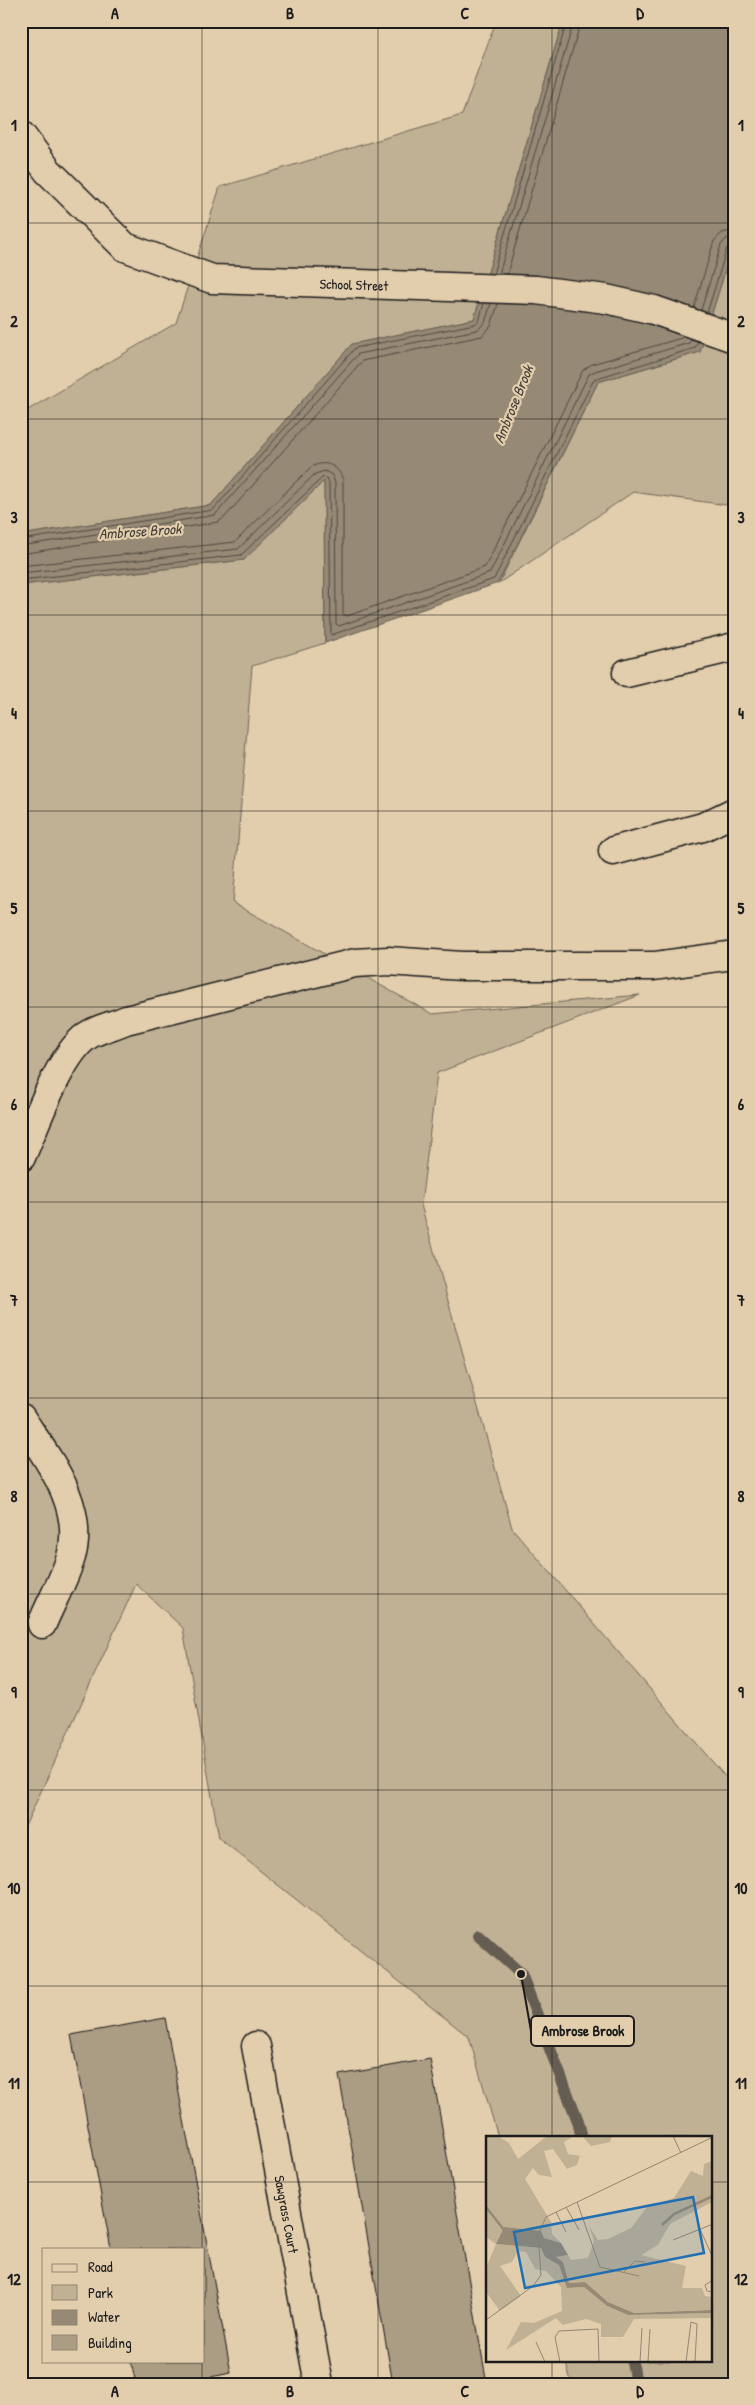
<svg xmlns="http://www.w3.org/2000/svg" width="755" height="2405" font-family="'Patrick Hand',sans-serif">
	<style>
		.green { fill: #c1b194; stroke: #6e6658 }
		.water { fill: #968975; stroke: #655d51 }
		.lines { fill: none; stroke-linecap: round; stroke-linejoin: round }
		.shore { stroke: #4d4840; stroke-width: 1 }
		.stream { stroke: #655d51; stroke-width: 12 }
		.building { fill: #ab9c84; stroke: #1c1c1c }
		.minor-casing { stroke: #1c1c1c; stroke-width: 31 }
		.minor { stroke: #e2cdac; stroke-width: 28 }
		.grid { fill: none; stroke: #1c1c1c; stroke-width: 1; stroke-opacity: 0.55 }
		.labels { text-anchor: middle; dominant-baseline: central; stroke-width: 4.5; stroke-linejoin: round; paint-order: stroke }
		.street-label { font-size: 14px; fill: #1c1c1c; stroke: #e2cdac }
		.water-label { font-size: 15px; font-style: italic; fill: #413d37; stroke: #e2cdac }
		.inset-river { fill: none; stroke: #968975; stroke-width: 2.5 }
		.inset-road { fill: none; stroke: #938672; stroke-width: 1 }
		.view { fill: #1f6fb2; fill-opacity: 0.15; stroke: #1f6fb2; stroke-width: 2.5 }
		.inset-edge { fill: none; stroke: #1c1c1c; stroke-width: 2.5 }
		.leader { fill: none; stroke: #1c1c1c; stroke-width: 2 }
		.callout-dot { fill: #1c1c1c; stroke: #e2cdac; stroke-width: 2 }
		.callout { fill: #e2cdac; stroke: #1c1c1c; stroke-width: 2 }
		.callout-label { font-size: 15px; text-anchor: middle; font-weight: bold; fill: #1c1c1c }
		.neatline { fill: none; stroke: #1c1c1c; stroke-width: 2 }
		.grid-label { font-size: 16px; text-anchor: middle; font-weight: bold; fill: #1c1c1c }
	</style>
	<rect width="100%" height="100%" fill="#e2cdac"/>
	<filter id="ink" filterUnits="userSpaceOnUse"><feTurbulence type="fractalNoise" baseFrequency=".02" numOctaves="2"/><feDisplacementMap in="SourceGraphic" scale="10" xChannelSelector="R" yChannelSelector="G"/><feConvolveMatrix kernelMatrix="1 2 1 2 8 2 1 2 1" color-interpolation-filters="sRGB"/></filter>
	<g filter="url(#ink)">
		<g class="green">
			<path d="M496,21h67l-89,298 -122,25 -141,161 -190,30v-121l155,-91 44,-136 242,-72z"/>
			<path d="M734,242v264l-101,-14 -134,91 99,-201 102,-30z"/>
			<path d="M324,480l1,163 -73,23 -19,237 199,111 208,-19 -203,78 -16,132 91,323 222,259v597h-162l-7,-23h146v-223l-213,-1 -29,-100 -250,-199 -36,-210 -47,-44 -115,251v-1250l223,-25z"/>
		</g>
		<path class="water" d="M563,21h171v221l-34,110 -102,30 -100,201 -173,60 -1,-162 -80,79 -223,25v-50l190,-30 141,-161 122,-25z"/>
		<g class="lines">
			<g class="shore">
				<path d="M493,274l74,-253"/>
				<path d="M499,274l75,-253"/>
				<path d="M507,274l74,-253"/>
				<path d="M694,308l20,-67 8,-8 12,-3"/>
				<path d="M701,310l20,-65 5,-6 8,-1"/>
				<path d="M707,313l20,-65 7,-4"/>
				<path d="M21,540l192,-30 142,-162 120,-24 4,-3 5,-18"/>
				<path d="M21,546l194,-31 143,-161 119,-24 8,-7 6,-20"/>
				<path d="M21,554l197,-32 7,-5 137,-156 120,-25 9,-10 7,-22"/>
				<path d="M21,566l214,-24 75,-74c13,-9 28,-4 33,12v134l4,2 138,-49 98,-197 9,-6 93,-27"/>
				<path d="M21,573l217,-24 77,-75 10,-3 7,4 3,8 1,141 3,2 151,-53 99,-199 6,-3 94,-28 3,-4"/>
				<path d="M21,580l220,-25 82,-78 4,2 2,4 2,152 163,-56 100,-200 101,-31 3,-7"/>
			</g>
			<g class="stream">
				<path d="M478,1935l43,39 57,147 4,17"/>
				<path d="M632,2361l4,23"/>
			</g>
		</g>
		<g class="building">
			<path d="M165,2018l66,355 -56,11h-39l-5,-23h73v-112h-93l-40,-214z"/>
			<path d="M430,2059l57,325h-94l-54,-309z"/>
		</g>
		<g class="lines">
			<g class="minor-casing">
				<g id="minor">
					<path id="s1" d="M21,135l27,36 77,76 87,32 324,11 70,9 48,11 80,28"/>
					<path d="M627,673l107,-26"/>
					<path d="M613,851l90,-24 31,-15"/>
					<path d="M21,1157c14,-31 40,-107 69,-123 11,-6 25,-9 36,-14l229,-57 33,-2 74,5h192l80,-11"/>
					<path d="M21,1418c26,40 65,88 50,139 -7,23 -20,45 -29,67"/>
					<path id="s2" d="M256,2046l63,338"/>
				</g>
			</g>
			<use href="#minor" class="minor"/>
		</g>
	</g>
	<path class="grid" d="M202,21v2228M378,21v2363M552,21v2117M21,223h713M21,419h713M21,615h713M21,811h713M21,1007h713M21,1202h713M21,1398h713M21,1594h713M21,1790h713M21,1986h713M21,2182h467M711,2182h23M202,2361v23M552,2361v23"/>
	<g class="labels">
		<g class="street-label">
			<text stroke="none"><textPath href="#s1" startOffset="388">School Street</textPath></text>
			<text stroke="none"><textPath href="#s2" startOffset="171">Sawgrass Court</textPath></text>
		</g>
		<g class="water-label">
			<text transform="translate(513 404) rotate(-68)">Ambrose Brook</text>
			<text transform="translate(140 531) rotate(-4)">Ambrose Brook</text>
		</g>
	</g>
	<g transform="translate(486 2136)">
		<rect width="226" height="226" fill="#e2cdac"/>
		<path d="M0,0h12l11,7 9,16 29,-23h27l-10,6 4,12 12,2 -3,9 -10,4 -14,-20 -9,2 8,26 -13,-2 -6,-7 -8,11 26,43 1,12 9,9 -57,-16 -8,17 45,4 4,9 14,8 9,23 16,-1 23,19 21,9 84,-2v5l-78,1 -11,18h-22v-13l-15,-5 -23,6 -7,-7 -50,32 15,-28 13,1 28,-12 -1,-24 -15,-16 -11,-2 -9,-17 -8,-1 -6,11 -12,4 21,30 -21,15 -14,-19v-24l10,-24 -10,-7zM96,0h30l-2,6 -19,4zM226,25v41l-42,22 -12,21 -17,10 45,11 -4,22h20l3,8 7,1v13l-78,3 -26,-11 -23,-20 -16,1 -6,-21 -7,-5 12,-2 3,5 17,-2 6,-17 -5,-15 9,14 10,-1 23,-11 16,-21 27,-9 17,-27 12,5 1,-12z" fill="#c1b194"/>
		<path d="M18,91l37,4 3,7 17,5 7,12 -12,2 7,5 6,21 16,-1 23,20 26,11 78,-3v3l-84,2 -21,-9 -23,-19 -17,1 -8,-23 -14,-8 -4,-9 -45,-4z" fill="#968975"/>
		<path class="inset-river" d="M0,71l18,23M176,89l12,-11 39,-18"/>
		<path class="inset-road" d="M187,0l8,17M91,66l23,65 39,9M80,71l13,23M70,76l10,20M214,93l13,29M187,104l40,-16M138,136l11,-11 10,1M227,144l-8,5 2,6 6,1M0,184l47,-34 8,-11 -3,-40 8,-18 167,-80M50,206l9,20M74,226l-5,-25 4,-6 39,-2 1,33M154,226l2,-34M162,226l2,-33M200,226l5,-40 6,2 -2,38"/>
		<path class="view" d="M207,61l11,56 -179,35 -11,-56z"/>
		<rect width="226" height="226" class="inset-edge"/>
	</g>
	<path class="leader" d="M521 1974L531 2031"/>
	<circle class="callout-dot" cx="521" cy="1974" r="5"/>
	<rect class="callout" x="531" y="2016" width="103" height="30" rx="5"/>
	<g class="callout-label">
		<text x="583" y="2036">Ambrose Brook</text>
	</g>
	<rect width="755" height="2405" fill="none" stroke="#e2cdac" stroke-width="55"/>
	<rect x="42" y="2248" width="162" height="115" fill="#e2cdac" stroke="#938672"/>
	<rect x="52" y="2264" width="25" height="8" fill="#e2cdac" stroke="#938672"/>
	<text x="88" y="2272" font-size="15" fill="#1c1c1c">Road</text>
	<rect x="52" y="2285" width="25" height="15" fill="#c1b194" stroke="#938672"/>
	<text x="88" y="2298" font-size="15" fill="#1c1c1c">Park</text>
	<rect x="52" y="2310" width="25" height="15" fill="#968975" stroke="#938672"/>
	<text x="88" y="2322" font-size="15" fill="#1c1c1c">Water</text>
	<rect x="52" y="2335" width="25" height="15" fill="#ab9c84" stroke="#938672"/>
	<text x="88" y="2348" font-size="15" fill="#1c1c1c">Building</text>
	<rect x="28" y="28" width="700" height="2350" class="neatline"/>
	<g class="grid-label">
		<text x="115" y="19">A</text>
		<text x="290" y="19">B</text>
		<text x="465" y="19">C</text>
		<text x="640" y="19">D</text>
		<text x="14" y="131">1</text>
		<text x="741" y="131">1</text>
		<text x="14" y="327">2</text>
		<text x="741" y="327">2</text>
		<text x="14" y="523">3</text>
		<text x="741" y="523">3</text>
		<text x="14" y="719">4</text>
		<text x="741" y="719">4</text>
		<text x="14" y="914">5</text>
		<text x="741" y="914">5</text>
		<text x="14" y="1110">6</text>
		<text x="741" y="1110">6</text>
		<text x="14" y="1306">7</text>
		<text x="741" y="1306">7</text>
		<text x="14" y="1502">8</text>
		<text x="741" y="1502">8</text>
		<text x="14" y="1698">9</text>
		<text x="741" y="1698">9</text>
		<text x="14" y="1894">10</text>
		<text x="741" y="1894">10</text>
		<text x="14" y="2089">11</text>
		<text x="741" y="2089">11</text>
		<text x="14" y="2285">12</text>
		<text x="741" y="2285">12</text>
		<text x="115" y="2397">A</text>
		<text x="290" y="2397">B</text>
		<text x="465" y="2397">C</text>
		<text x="640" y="2397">D</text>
	</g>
</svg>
